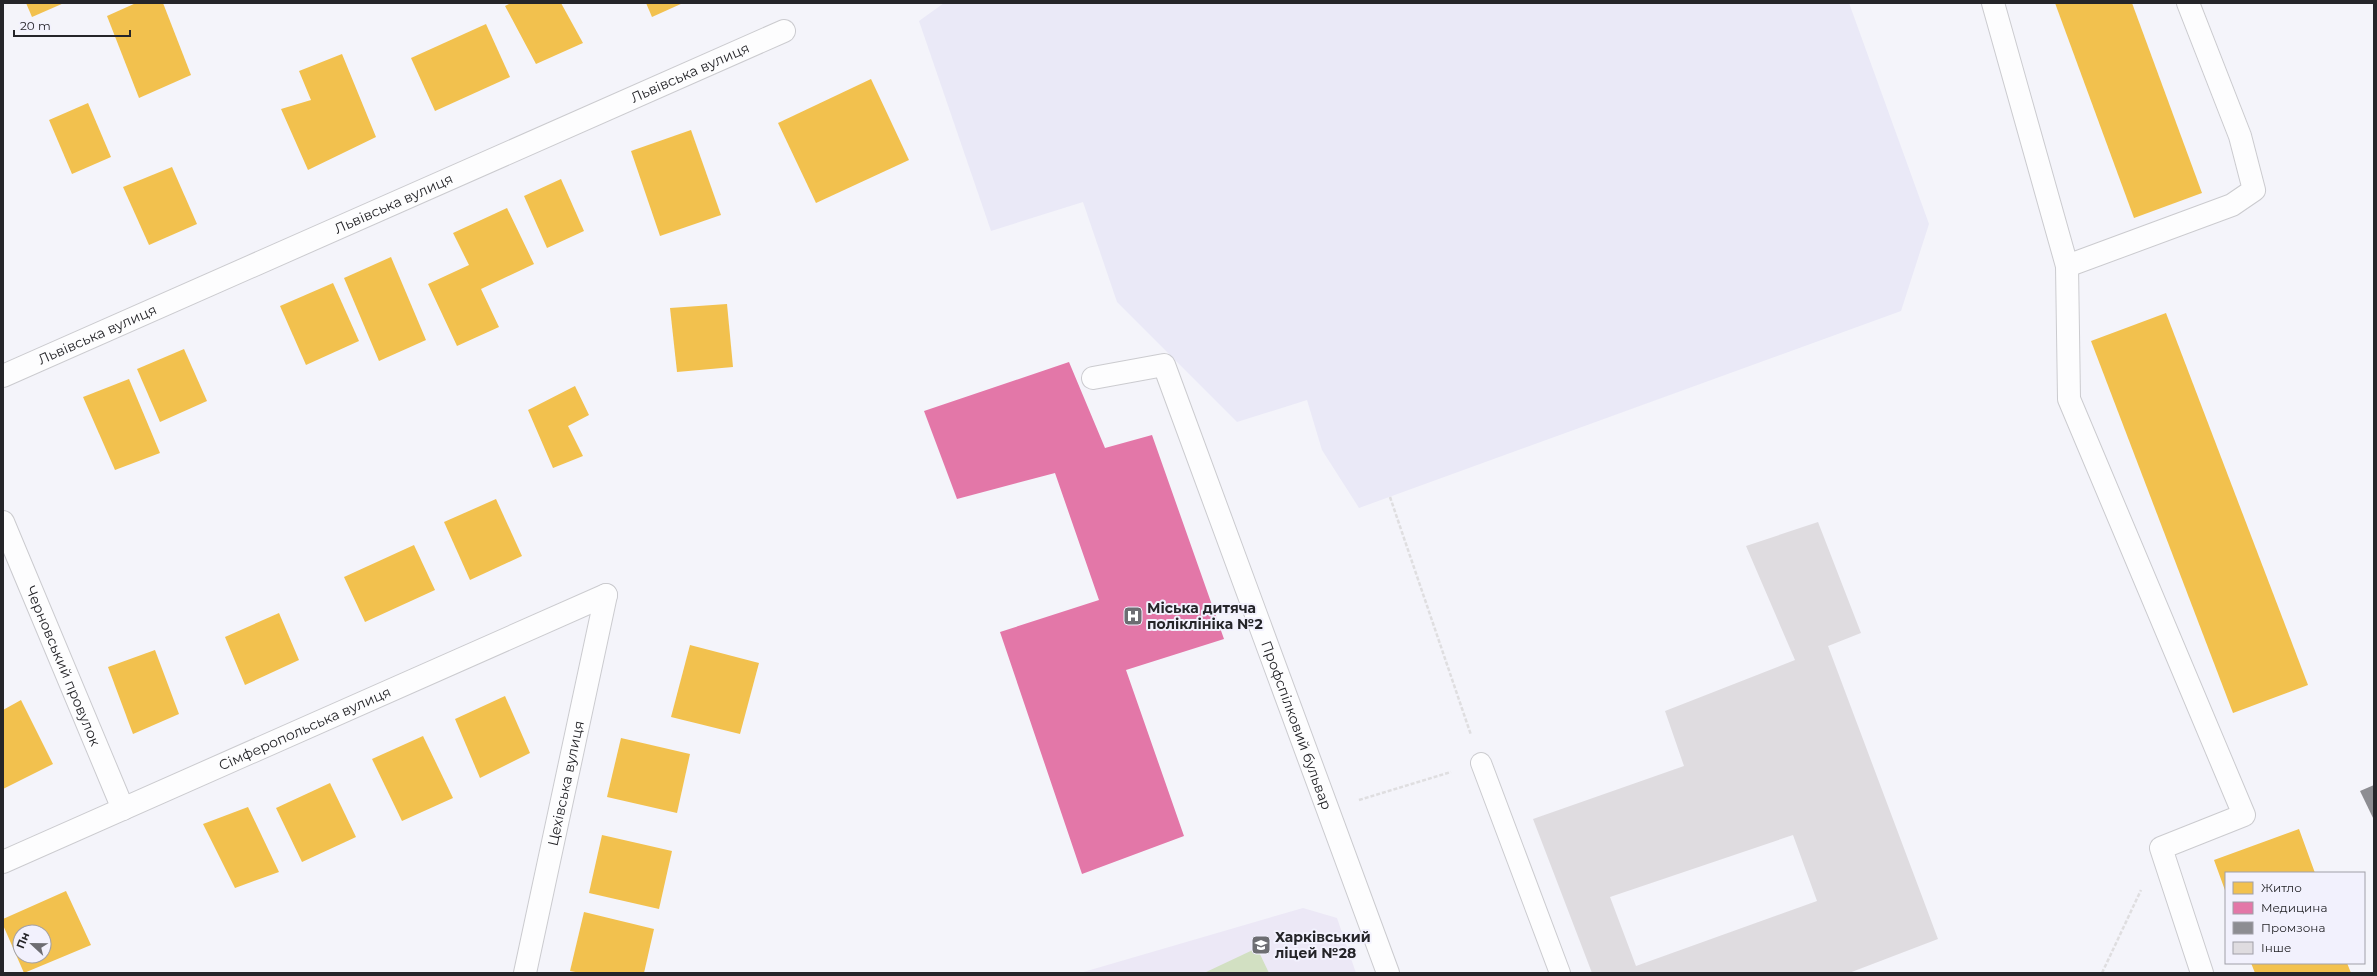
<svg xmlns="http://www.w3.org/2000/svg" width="2377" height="976" font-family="Montserrat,sans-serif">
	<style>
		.built { fill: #eae9f7 }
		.education { fill: #ece8f6 }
		.green { fill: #d2e0c2 }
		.homes { fill: #f2c14e; fill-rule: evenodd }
		.health { fill: #e377a8 }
		.industry { fill: #8d8d92 }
		.building { fill: #dfdce0; fill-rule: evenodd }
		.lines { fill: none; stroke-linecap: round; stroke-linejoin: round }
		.service-casing { stroke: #cbcbcf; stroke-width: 22 }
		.minor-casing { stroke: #cbcbcf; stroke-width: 24 }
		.path { stroke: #dfdee0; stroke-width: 2.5; stroke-dasharray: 4 2; stroke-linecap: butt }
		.service { stroke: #fdfdfe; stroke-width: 20 }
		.minor { stroke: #fdfdfe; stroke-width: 22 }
		.labels { text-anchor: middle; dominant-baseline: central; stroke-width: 4; stroke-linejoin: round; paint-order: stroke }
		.street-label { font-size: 14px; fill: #252529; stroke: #f2f1fd }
		.poi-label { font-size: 14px; font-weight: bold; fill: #252529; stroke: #f2f1fd; text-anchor: start }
	</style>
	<rect width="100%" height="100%" fill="#f4f4fa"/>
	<path class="built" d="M944,3h905l80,221 -28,87 -542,197 -37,-58 -15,-50 -70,22 -120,-120 -34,-100 -92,29 -72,-210z"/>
	<path class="education" d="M1303,908l34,10 19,55h-276z"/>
	<path class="green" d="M1257,948l12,25h-65z"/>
	<g class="homes">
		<path d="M26,3h38l-32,14z"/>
		<path d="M136,3h27l28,72 -52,23 -32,-82z"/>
		<path d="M511,3h50l22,40 -47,21 -31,-58z"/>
		<path d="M646,3h37l-31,14z"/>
		<path d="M2055,3h77l70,190 -68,25z"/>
		<path d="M486,24l24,53 -75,34 -24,-53z"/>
		<path d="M342,54l34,83 -68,33 -27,-61 30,-9 -12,-29z"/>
		<path d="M871,79l38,81 -93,43 -38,-80z"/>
		<path d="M88,103l23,54 -39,17 -23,-54z"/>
		<path d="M691,130l30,85 -61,21 -29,-85z"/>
		<path d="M172,167l25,57 -48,21 -26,-58z"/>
		<path d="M561,179l23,52 -37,17 -23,-52z"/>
		<path d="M507,208l27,56 -53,25 18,38 -42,19 -29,-62 41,-19 -16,-32z"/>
		<path d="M391,257l35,83 -47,21 -35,-83z"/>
		<path d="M333,283l26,58 -53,24 -26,-59z"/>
		<path d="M727,304l6,63 -56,5 -7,-64z"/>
		<path d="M2166,313l142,372 -75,28 -142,-372z"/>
		<path d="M184,349l23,52 -47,21 -23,-53z"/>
		<path d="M129,379l31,74 -45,17 -32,-73z"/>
		<path d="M575,386l14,29 -21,11 15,30 -30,12 -25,-58z"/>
		<path d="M496,499l26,57 -52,24 -26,-58z"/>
		<path d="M414,545l21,45 -70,32 -21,-45z"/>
		<path d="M279,613l20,47 -54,25 -20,-48z"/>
		<path d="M690,645l69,18 -19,71 -69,-17z"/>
		<path d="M155,650l24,64 -46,20 -25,-67z"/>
		<path d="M505,696l25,57 -50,25 -25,-59z"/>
		<path d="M21,700l32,64 -50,25v-79z"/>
		<path d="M423,736l30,62 -51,23 -30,-62z"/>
		<path d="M621,738l69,16 -13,59 -70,-16z"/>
		<path d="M330,783l26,54 -54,25 -26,-54z"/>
		<path d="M248,807l31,65 -44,16 -32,-64z"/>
		<path d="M2299,829l16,44h-89v20l-12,-33z"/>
		<path d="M602,835l70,16 -13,58 -70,-16z"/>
		<path d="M66,891l25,54 -67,28 -21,-48v-6zM20,932h24v24h-24z"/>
		<path d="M584,912l70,17 -10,44h-63l-11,-2z"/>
		<path d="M2251,963h96l4,10h-96z"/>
	</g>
	<path class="health" d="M1069,362l36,86 47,-13 72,204 -98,31 58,166 -102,38 -82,-242 99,-32 -44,-127 -98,26 -33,-88z"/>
	<path class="industry" d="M2374,785v35l-14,-29z"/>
	<path class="building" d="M1818,522l43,111 -33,13 110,293 -89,34h-257l-59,-154 151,-53 -19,-55 130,-51 -49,-114zM1793,835l24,66 -181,65 -26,-69z"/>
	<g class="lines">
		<g class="service-casing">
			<path id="service" d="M1481,763l79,210"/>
		</g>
		<g class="minor-casing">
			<g id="minor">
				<path d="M1993,3l74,263 2,133 175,416 -83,33 41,125"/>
				<path d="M2067,266l165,-61 22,-15 -14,-54 -52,-133"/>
				<path id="s1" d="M3,376l781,-345"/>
				<path id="s2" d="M1093,378l71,-13 224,608"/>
				<path id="s3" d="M3,522l120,287"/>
				<path id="s4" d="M3,862l603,-267"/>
				<path id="s5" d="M525,973l81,-378"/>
			</g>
		</g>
		<g class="path">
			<path d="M1390,497l81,238"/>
			<path d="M1359,800l92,-28"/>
			<path d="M2102,973l39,-83"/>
		</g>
		<use href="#service" class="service"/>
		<use href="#minor" class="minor"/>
	</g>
	<defs>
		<g id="hospital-square" transform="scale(1)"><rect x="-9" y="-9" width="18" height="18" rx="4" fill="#6d6d72" stroke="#f2f1fd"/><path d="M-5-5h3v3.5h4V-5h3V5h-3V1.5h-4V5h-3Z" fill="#fff"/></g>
		<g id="school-square" transform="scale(1)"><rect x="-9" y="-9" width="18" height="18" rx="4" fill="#6d6d72" stroke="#f2f1fd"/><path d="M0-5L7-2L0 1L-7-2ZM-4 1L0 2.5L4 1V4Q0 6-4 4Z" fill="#fff"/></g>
	</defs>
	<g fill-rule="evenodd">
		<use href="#hospital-square" x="1133" y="616"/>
		<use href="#school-square" x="1261" y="945"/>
	</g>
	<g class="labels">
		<g class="street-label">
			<text stroke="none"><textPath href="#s1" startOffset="751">Львівська вулиця</textPath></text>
			<text stroke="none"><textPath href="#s1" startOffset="427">Львівська вулиця</textPath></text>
			<text stroke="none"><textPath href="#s1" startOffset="103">Львівська вулиця</textPath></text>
			<text stroke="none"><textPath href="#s3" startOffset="156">Черновський провулок</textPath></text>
			<text stroke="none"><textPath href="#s2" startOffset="456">Профспілковий бульвар</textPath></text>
			<text stroke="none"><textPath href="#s4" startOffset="330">Сімферопольська вулиця</textPath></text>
			<text stroke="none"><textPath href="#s5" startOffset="194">Цехівська вулиця</textPath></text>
		</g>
		<g class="poi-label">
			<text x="1147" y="608">Міська дитяча<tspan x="1147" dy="16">поліклініка №2</tspan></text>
			<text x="1275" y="937">Харківський<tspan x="1275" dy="16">ліцей №28</tspan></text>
		</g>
	</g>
	<rect width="2377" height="976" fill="none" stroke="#252529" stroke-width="8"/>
	<rect x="2225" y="872" width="140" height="92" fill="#f2f1fd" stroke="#a09fa8"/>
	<rect x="2233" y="882" width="20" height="12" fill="#f2c14e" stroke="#a09fa8"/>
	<text x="2261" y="892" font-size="12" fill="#252529">Житло</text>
	<rect x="2233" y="902" width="20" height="12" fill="#e377a8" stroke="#a09fa8"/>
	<text x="2261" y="912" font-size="12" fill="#252529">Медицина</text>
	<rect x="2233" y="922" width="20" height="12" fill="#8d8d92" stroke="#a09fa8"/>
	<text x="2261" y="932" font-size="12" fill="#252529">Промзона</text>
	<rect x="2233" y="942" width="20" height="12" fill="#dfdce0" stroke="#a09fa8"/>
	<text x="2261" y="952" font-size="12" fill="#252529">Інше</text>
	<g transform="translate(32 944) rotate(292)"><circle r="19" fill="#f2f1fd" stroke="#a09fa8"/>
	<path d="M0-3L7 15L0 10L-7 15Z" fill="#6d6d72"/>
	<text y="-6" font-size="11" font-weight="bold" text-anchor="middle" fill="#252529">Пн</text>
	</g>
	<path d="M14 30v6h116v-6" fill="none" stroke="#252529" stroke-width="2"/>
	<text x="20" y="30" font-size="12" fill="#252529" stroke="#f2f1fd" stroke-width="3" paint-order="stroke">20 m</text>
</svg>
